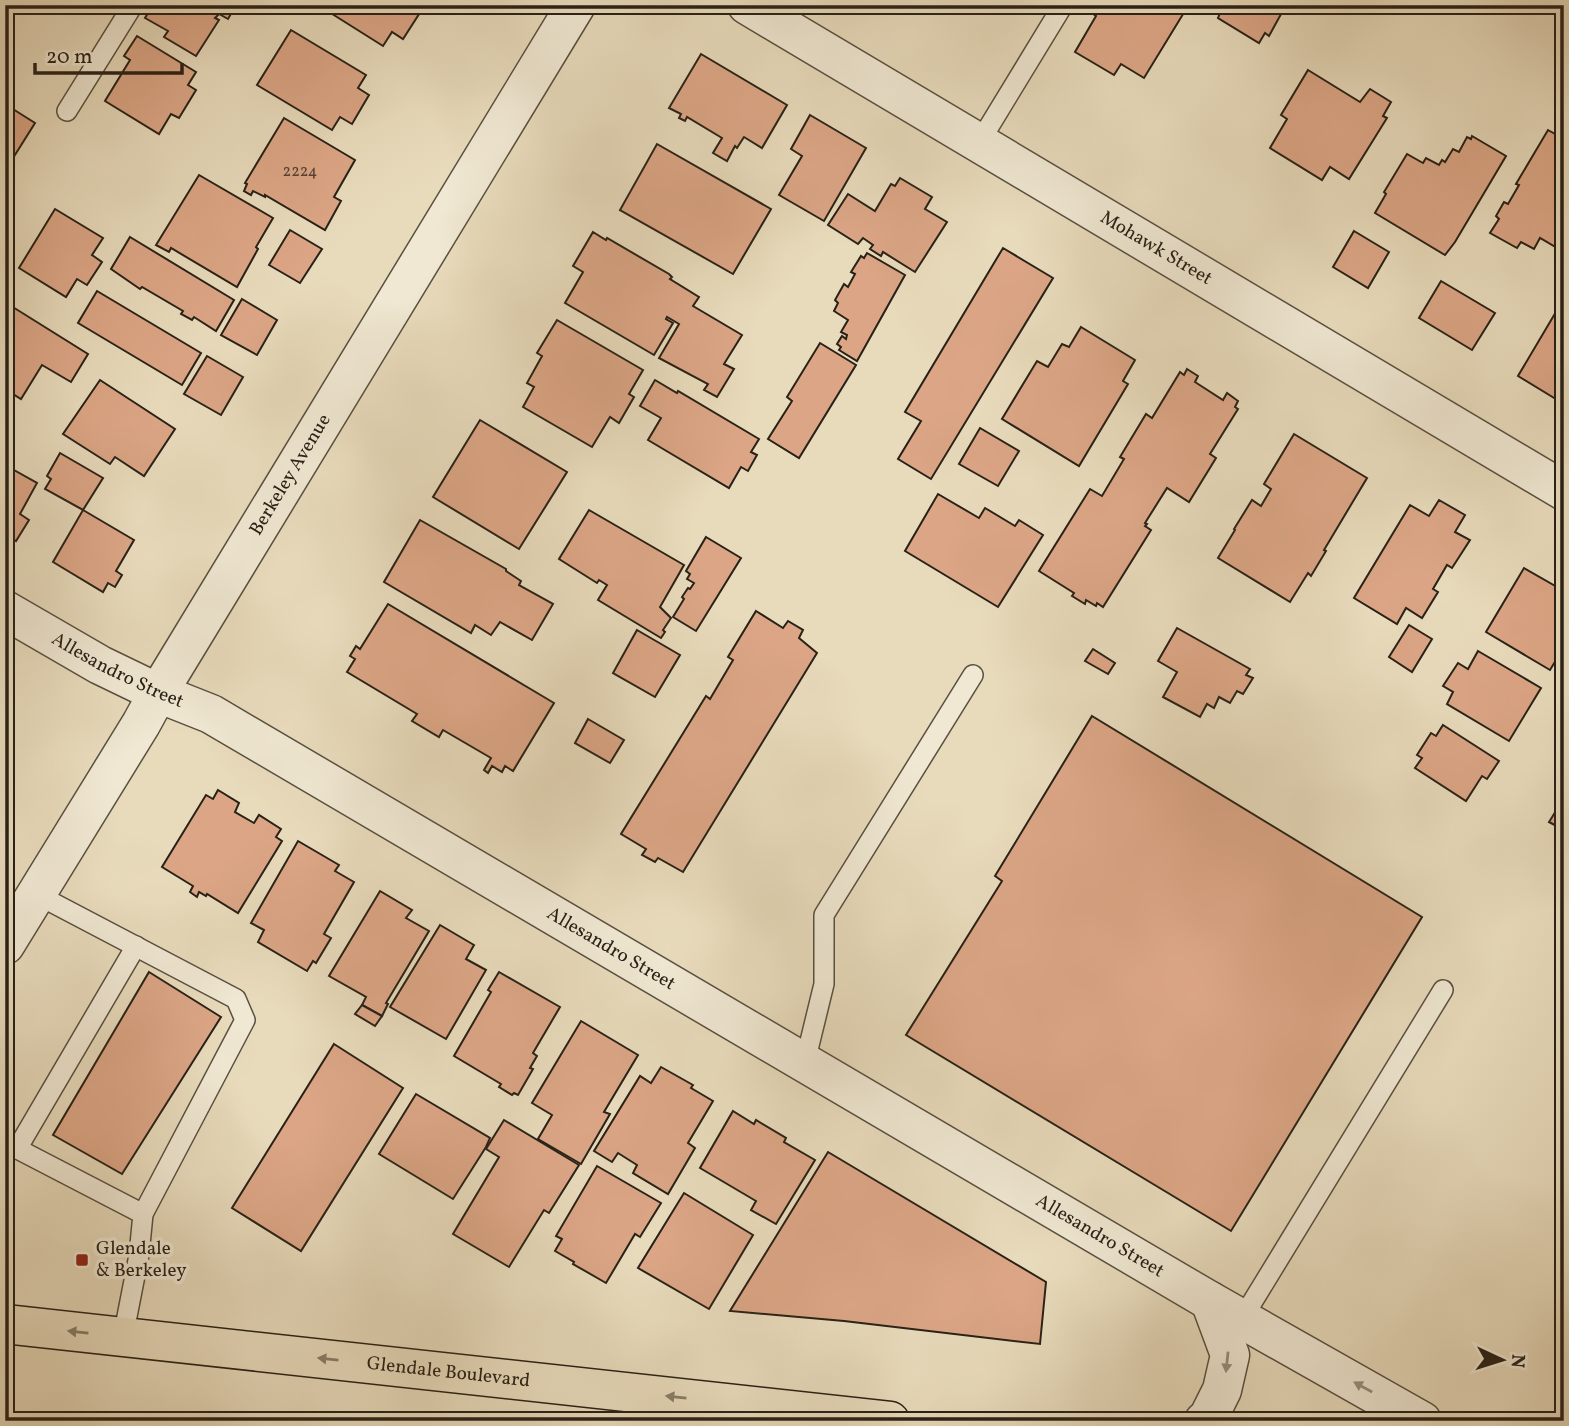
<svg xmlns="http://www.w3.org/2000/svg" width="1569" height="1426" font-family="Vollkorn,serif">
	<style>
		.building { fill: #dca686; stroke: #282117; stroke-width: 2 }
		.lines { fill: none; stroke-linecap: round; stroke-linejoin: round }
		.lane-casing { stroke: #585040; stroke-width: 22 }
		.street-casing { stroke: #585040; stroke-width: 41 }
		.primary-casing { stroke: #282117; stroke-width: 41 }
		.lane { stroke: #f0e8d3; stroke-width: 19 }
		.street { stroke: #f0e8d3; stroke-width: 38 }
		.primary { stroke: #e8dbbc; stroke-width: 38 }
		.oneway { fill: #887e6a }
		.oneway2 { fill: #968e7e }
		.poi-dot { fill: #8f2418; stroke: #f0e8d3; stroke-width: 2.5 }
		.labels { text-anchor: middle; dominant-baseline: central; stroke-width: 7; stroke-linejoin: round; paint-order: stroke }
		.number-label { font-size: 16px; fill: #554233 }
		.street-label { font-size: 19px; fill: #282117; stroke: #f0e8d3 }
		.poi-label { font-size: 19px; fill: #282117; stroke: #f0e8d3; text-anchor: start }
	</style>
	<rect width="100%" height="100%" fill="#e8dbbc"/>
	<filter id="stains"><feTurbulence type="fractalNoise" baseFrequency=".00286" numOctaves="4"/><feColorMatrix values="0 0 0 0 .2 0 0 0 0 .09 0 0 0 0 .02 0 0 0 .5 -.17"/></filter>
	<radialGradient id="worn" r=".72"><stop offset=".6" stop-color="#630" stop-opacity="0"/><stop offset="1" stop-color="#630" stop-opacity=".3"/></radialGradient>
	<g class="building">
		<path d="M153,5h83l-8,14 -9,-5 -4,4 4,2 -23,36 -32,-19 4,-6 -23,-13z"/>
		<path d="M318,5h93l10,6 -18,28 -11,-7 -9,14z"/>
		<path d="M1097,5h91v1l-44,72 -23,-14 -7,11 -39,-23 21,-36 -4,-3z"/>
		<path d="M1223,5h63l-17,31 -4,-3 -6,10 -41,-25z"/>
		<path d="M291,30l75,45 -8,13 11,7 -17,29 -12,-7 -8,13 -75,-45z"/>
		<path d="M137,36l59,36 -8,13 8,5 -17,28 -8,-4 -12,20 -54,-33 25,-41 -6,-4z"/>
		<path d="M701,54l86,51 -25,43 -18,-11 -7,11 -2,-2 -8,15 -14,-8 9,-15 -35,-21 -2,4 -6,-3 2,-4 -12,-6z"/>
		<path d="M1308,70l52,32 10,-13 21,13 -8,14 4,2 -38,61 -19,-12 -8,13 -52,-32 17,-29 -6,-4z"/>
		<path d="M5,104l30,19 -27,43 -3,-1z"/>
		<path d="M810,115l56,33 -42,73 -45,-26 23,-39 -11,-7z"/>
		<path d="M284,118l71,42 -21,37 7,4 -16,29 -60,-35v2l-12,-6 -2,4 -7,-4 3,-7 -2,-1z"/>
		<path d="M1548,130l16,9v113l-24,-14 -6,11 -13,-7 -4,6 -27,-15 9,-14 -3,-3 8,-14 4,2 11,-19 -3,-1z"/>
		<path d="M1472,136l34,20 -51,86 -10,13 -70,-42 11,-19 -2,-2 23,-38 16,9 3,-5 13,7 3,-5 3,2 8,-13 6,3 8,-15 4,2z"/>
		<path d="M657,144l114,65 -38,65 -113,-64z"/>
		<path d="M199,175l74,43 -17,29 2,2 -21,38 -66,-39 -2,4 -13,-7z"/>
		<path d="M900,178l32,19 -7,12 22,13 -32,50 -32,-20 -2,4 -11,-7 3,-4 -10,-7 -5,6 -30,-19 20,-31 27,17 16,-27 4,2z"/>
		<path d="M55,209l48,29 -11,17 10,7 -15,23 -10,-6 -11,18 -47,-29z"/>
		<path d="M290,230l32,19 -22,34 -31,-18z"/>
		<path d="M1354,231l35,21 -21,36 -35,-21z"/>
		<path d="M593,232l13,8 1,-2 62,36 3,3 -2,2 29,18 -6,9 49,29 -18,29 10,5 -17,28 -13,-7 4,-6 -49,-26 20,-34 -12,-7 -1,2 7,4 -19,32 -89,-52 18,-31 -10,-6z"/>
		<path d="M130,237l104,63 -18,31 -22,-14 -2,3 -11,-6 2,-3 -41,-24 -2,2 -29,-20z"/>
		<path d="M1003,248l50,30 -122,201 -33,-20 23,-38 -16,-9z"/>
		<path d="M867,253l38,22 -48,86 -18,-11 2,-3 -4,-3 5,-8 4,3 1,-4 -6,-3 7,-12 -14,-9 4,-8 -3,-3 9,-16 4,3 7,-13 -4,-2 10,-16 3,2z"/>
		<path d="M1441,281l54,32 -23,37 -53,-32z"/>
		<path d="M97,291l104,62 -19,32 -104,-62z"/>
		<path d="M242,299l35,21 -20,35 -36,-20z"/>
		<path d="M1563,300h1v104l-46,-28z"/>
		<path d="M8,304l80,50 -17,28 -29,-17 -21,34 -16,-10v-81z"/>
		<path d="M557,320l86,50 -14,24 5,3 -15,26 -9,-6 -18,30 -69,-40 11,-20 -7,-4 15,-27 -5,-3z"/>
		<path d="M1081,327l54,33 -12,21 5,3 -49,82 -77,-47 35,-58 11,6 14,-23 7,3z"/>
		<path d="M820,343l36,22 -57,93 -31,-19 24,-38 -5,-4z"/>
		<path d="M207,356l36,21 -22,38 -37,-21z"/>
		<path d="M1187,369l11,7 -3,6 28,18 4,-7 11,8 -3,6 3,2 -28,45 6,4 -27,44 -22,-14 -22,35 2,1 -2,2 6,4 -48,77 -6,-4 -1,3 -10,-6 -1,4 -13,-8 2,-3 -35,-22 51,-82 12,7 22,-37 -4,-2 26,-43 6,4 28,-46 4,3z"/>
		<path d="M100,380l75,49 -31,47 -29,-19 -5,7 -47,-30z"/>
		<path d="M655,380l22,13 1,-2 81,48 -8,13 6,3 -9,16 -7,-4 -12,21 -81,-48 13,-22 -21,-12z"/>
		<path d="M480,420l87,52 -48,77 -86,-52z"/>
		<path d="M980,428l39,23 -21,35 -39,-22z"/>
		<path d="M1294,434l73,44 -43,72 2,1 -15,25 -3,-3 -18,29 -72,-44 17,-28 -1,-1 18,-29 9,6 10,-17 -7,-5z"/>
		<path d="M60,453l43,25 -20,32 -38,-21 6,-10 -4,-3z"/>
		<path d="M5,465l32,18 -17,31 9,6 -13,21 -11,-7z"/>
		<path d="M938,494l41,24 6,-10 30,18 4,-6 24,15 -45,72 -93,-56z"/>
		<path d="M1439,500l26,15 -10,17 15,8 -18,28 -5,-3 -14,24 5,3 -16,26 -16,-10 -9,16 -43,-26 56,-93 19,11z"/>
		<path d="M83,510l51,30 -18,31 6,4 -7,12 -7,-4 -5,9 -50,-30z"/>
		<path d="M589,510l95,55 -24,42 11,11 -8,12 2,2 -4,6 -63,-38 9,-15 -8,-5 -2,3 -38,-24z"/>
		<path d="M420,520l86,49v2l15,10 -2,4 34,19 -21,36 -32,-18 -9,13 -16,-10 -4,8 -87,-51z"/>
		<path d="M706,537l35,21 -45,73 -23,-14 11,-18 -2,-2 6,-9 2,1 4,-6 -7,-4 3,-5 -4,-3z"/>
		<path d="M1524,568l40,23v56l-14,23 -64,-38z"/>
		<path d="M388,604l166,99 -41,68 -8,-5 -3,6 -10,-6 -4,7 -4,-3 7,-12 -48,-28 -4,7 -27,-16 5,-7 -70,-42 8,-13 -5,-3 6,-10 4,3z"/>
		<path d="M756,611l27,17 5,-7 15,9 -4,8 18,15 -134,219 -25,-14 -3,4 -13,-7 4,-6 -25,-15 85,-138 4,3 23,-39 -5,-3z"/>
		<path d="M1409,625l23,14 -20,33 -23,-15z"/>
		<path d="M1177,628l73,41 -4,6 7,3 -10,16 -6,-3 -7,12 -11,-6 -5,11 -7,-4 -7,13 -37,-20 14,-25 -19,-11z"/>
		<path d="M637,630l43,25 -25,42 -42,-24z"/>
		<path d="M1093,649l22,14 -7,11 -23,-13z"/>
		<path d="M1478,651l63,37 -32,53 -62,-37 6,-12 -10,-6 15,-23 10,6z"/>
		<path d="M1092,716l330,201 -191,314 -325,-196 96,-154 -7,-5z"/>
		<path d="M588,719l36,21 -14,23 -35,-20z"/>
		<path d="M1443,725l56,36 -12,18 -5,-3 -16,25 -51,-33 7,-10 -5,-3 14,-22 5,3z"/>
		<path d="M218,790l21,13 -4,9 19,11 5,-8 22,14 -5,8 6,4 -44,72 -31,-19 -1,2 -7,-4 -2,5 -7,-5 3,-6 -31,-19 44,-72 7,4z"/>
		<path d="M1564,798v32l-15,-8z"/>
		<path d="M298,841l41,24 -4,6 19,11 -30,52 7,4 -15,25 -3,-2 -6,10 -49,-29 6,-12 -13,-7z"/>
		<path d="M380,891l32,19 -6,8 23,13 -43,72 2,1 -6,12 -20,-11 4,-8 -37,-21z"/>
		<path d="M440,925l34,20 -8,14 20,11 -40,69 -56,-32z"/>
		<path d="M149,972l72,45 -99,157 -69,-39z"/>
		<path d="M499,972l61,35 -27,46 4,3 -7,12 3,1 -15,26 -4,-2 -2,2 -13,-8 2,-3 -47,-28 37,-64 -3,-2z"/>
		<path d="M362,1005l20,11 -7,10 -20,-12z"/>
		<path d="M581,1021l57,34 -34,57 6,2 -29,50 -43,-25 14,-24 -20,-12z"/>
		<path d="M334,1044l69,44 -102,163 -69,-43z"/>
		<path d="M661,1067l32,18 -2,3 22,13 -25,42 7,5 -27,46 -35,-21 4,-8 -19,-12 -6,9 -18,-11 46,-75 11,7z"/>
		<path d="M416,1094l74,44 -4,9 -33,52 -74,-45z"/>
		<path d="M733,1111l21,13 2,-4 30,18 -2,4 31,18 -39,64 -25,-14 5,-9 -56,-33z"/>
		<path d="M504,1120l75,45 -30,48 -5,-3 -35,57 -56,-33 46,-77 -13,-8z"/>
		<path d="M828,1152l218,130 -6,62 -196,-23 -114,-10z"/>
		<path d="M597,1166l64,37 -21,34 -5,-3 -29,49 -33,-19 1,-2 -19,-11 7,-12 -6,-3z"/>
		<path d="M684,1193l69,42 -44,74 -71,-41z"/>
	</g>
	<g class="lines">
		<g class="lane-casing">
			<g id="lane">
				<path d="M67,111l66,-106"/>
				<path d="M979,143l84,-138"/>
				<path d="M36,894l200,105 9,21 -102,194 -4,41 -16,82"/>
				<path d="M805,1062l19,-78v-69l149,-240"/>
				<path d="M8,1144l135,70"/>
				<path d="M17,1149l119,-203"/>
				<path d="M1242,1319l201,-329"/>
			</g>
		</g>
		<g class="street-casing">
			<g id="street">
				<path id="s1" d="M747,5l817,486"/>
				<path id="s2" d="M5,610l95,55 58,28 53,21 999,587 212,120"/>
				<path id="s3" d="M5,945l136,-221 17,-31 418,-688"/>
				<path d="M1204,1421l4,-3 14,-28 8,-35 -20,-54"/>
			</g>
		</g>
		<g class="primary-casing">
			<g id="primary">
				<path id="s4" d="M5,1324l885,97"/>
			</g>
		</g>
		<use href="#lane" class="lane"/>
		<use href="#street" class="street"/>
		<use href="#primary" class="primary"/>
	</g>
	<defs><path id="oneway-solid" d="M-6-.8H1V-3.2L6.5 0L1 3.2V.8H-6Z" transform="scale(1.75)"/></defs>
	<g class="oneway">
		<use href="#oneway-solid" transform="translate(78 1332) rotate(-174)"/>
		<use href="#oneway-solid" transform="translate(328 1359) rotate(-174)"/>
		<use href="#oneway-solid" transform="translate(676 1397) rotate(-174)"/>
	</g>
	<g class="oneway2">
		<use href="#oneway-solid" transform="translate(1227 1362) rotate(96)"/>
		<use href="#oneway-solid" transform="translate(1363 1387) rotate(-151)"/>
	</g>
	<rect class="poi-dot" x="75" y="1253" width="14" height="14" rx="3.5"/>
	<g class="labels">
		<g class="number-label">
			<text x="300" y="172">2224</text>
		</g>
		<g class="street-label">
			<text stroke="none"><textPath href="#s1" startOffset="476">Mohawk Street</textPath></text>
			<text stroke="none"><textPath href="#s3" startOffset="550">Berkeley Avenue</textPath></text>
			<text stroke="none"><textPath href="#s2" startOffset="128">Allesandro Street</textPath></text>
			<text stroke="none"><textPath href="#s2" startOffset="695">Allesandro Street</textPath></text>
			<text stroke="none"><textPath href="#s2" startOffset="1262">Allesandro Street</textPath></text>
			<text stroke="none"><textPath href="#s4" startOffset="446">Glendale Boulevard</textPath></text>
		</g>
		<g class="poi-label">
			<text x="96" y="1249">Glendale<tspan x="96" dy="22">&amp; Berkeley</tspan></text>
		</g>
	</g>
	<rect width="1569" height="1426" fill="none" stroke="#e8dbbc" stroke-width="28"/>
	<rect x="7" y="7" width="1555" height="1412" fill="none" stroke="#282117" stroke-width="3.5"/>
	<rect x="14" y="14" width="1541" height="1398" fill="none" stroke="#282117" stroke-width="2"/>
	<g transform="translate(1502 1360) rotate(94)" stroke="#f0e8d3" stroke-width="5" paint-order="stroke">
	<path d="M0-5L12 26L0 18L-12 26Z" fill="#282117"/>
	<text y="-10" font-size="19" font-weight="bold" text-anchor="middle" fill="#282117">N</text>
	</g>
	<path d="M35 63v10h147v-10" fill="none" stroke="#282117" stroke-width="3.5"/>
	<text x="46" y="63" font-size="21" fill="#282117" stroke="#f0e8d3" stroke-width="5" paint-order="stroke">20 m</text>
	<rect width="100%" height="100%" filter="url(#stains)"/>
	<rect width="100%" height="100%" fill="url(#worn)"/>
</svg>
